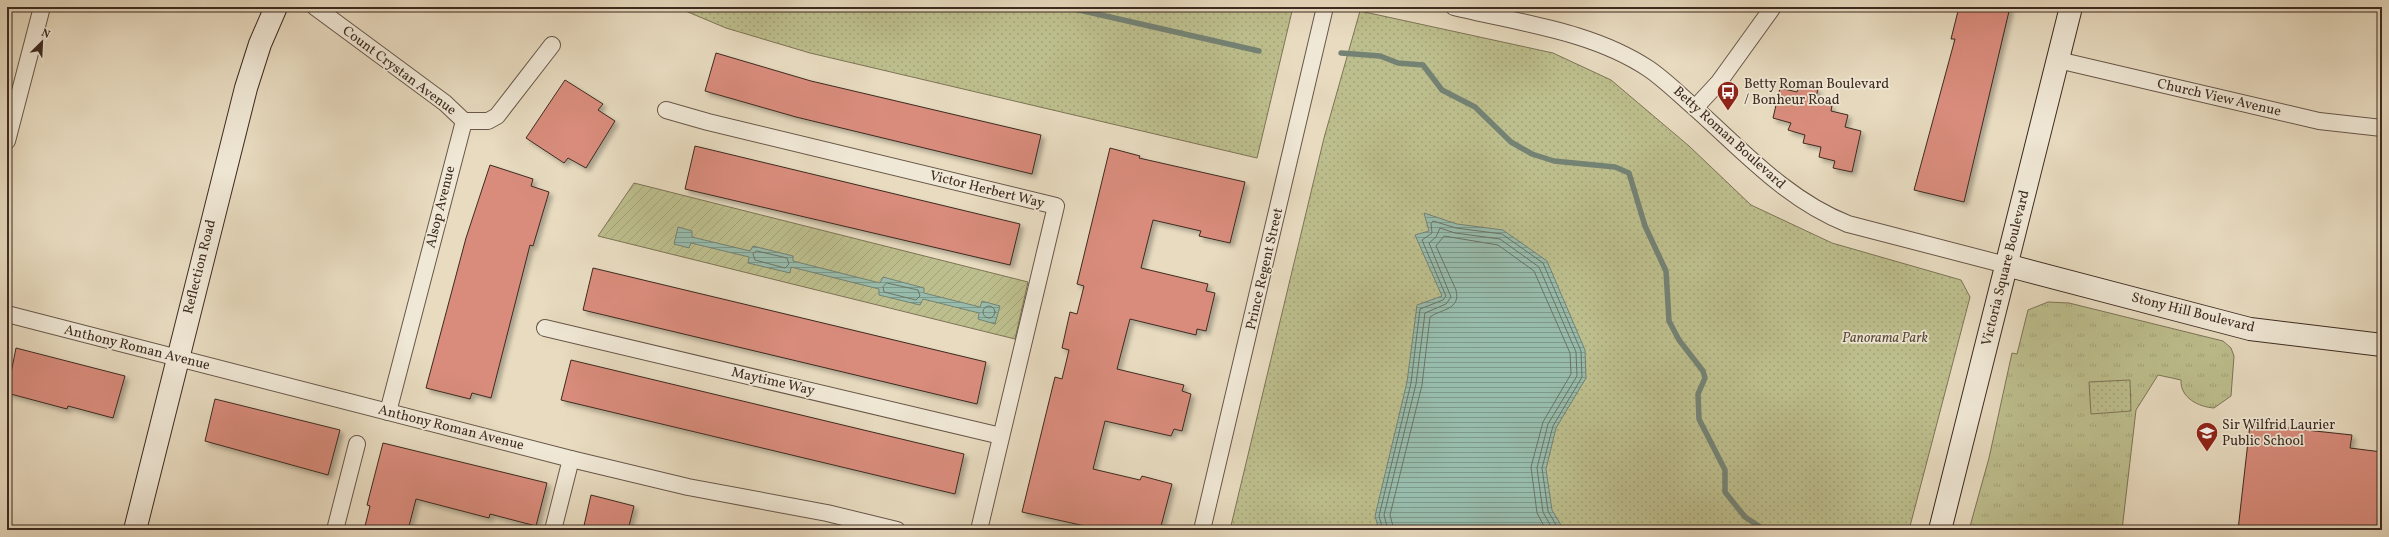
<svg xmlns="http://www.w3.org/2000/svg" width="2389" height="537" font-family="Vollkorn,serif">
	<style>
		.grass { fill: url(#grass-tufts); stroke: #7d7457 }
		.park { fill: url(#park-dots); stroke: #7d7457 }
		.garden { fill: url(#garden-furrows); stroke: #7d7457 }
		.water { fill: url(#water-rules); stroke: #748274 }
		.lines { fill: none; stroke-linecap: round; stroke-linejoin: round }
		.shore { stroke: #6a7466; stroke-width: 1 }
		.stream { stroke: #748274; stroke-width: 5.5 }
		.building { fill: #d98c7c; stroke: #3d2b21; filter: url(#shadow) }
		.street-casing { stroke: #685749; stroke-width: 18 }
		.secondary-casing { stroke: #3d2b21; stroke-width: 24 }
		.street { stroke: #f0e8d6; stroke-width: 16 }
		.secondary { stroke: #f0e8d6; stroke-width: 22 }
		.labels { text-anchor: middle; dominant-baseline: central; stroke-width: 3.5; stroke-linejoin: round; paint-order: stroke }
		.street-label { font-size: 14px; fill: #3d2b21; stroke: #f0e8d6 }
		.poi-label { font-size: 14px; fill: #3d2b21; stroke: #f0e8d6; text-anchor: start }
		.park-label { font-size: 14px; font-style: italic; fill: #574837; stroke: #f0e8d6 }
	</style>
	<defs>
		<pattern id="grass-tufts" width="24" height="20" patternUnits="userSpaceOnUse"><rect width="24" height="20" fill="#bdbe8d"/><path d="M3 7l-1-3M5 7V3M7 7l1-3M15 17l-1-3M17 17v-4M19 17l1-3" fill="none" stroke="#a3a379"/></pattern>
		<pattern id="park-dots" width="8" height="8" patternUnits="userSpaceOnUse"><rect width="8" height="8" fill="#bdbe8d"/><path d="M2 2h.1M6 6h.1" fill="none" stroke="#a3a379" stroke-width="1.8" stroke-linecap="round"/></pattern>
		<pattern id="garden-furrows" width="10" height="10" patternUnits="userSpaceOnUse"><rect width="10" height="10" fill="#bdbe8d"/><path d="M-1 1l2-2M0 10L10 0M9 11l2-2" fill="none" stroke="#a3a379"/></pattern>
		<pattern id="water-rules" width="6" height="5" patternUnits="userSpaceOnUse"><rect width="6" height="5" fill="#98bcac"/><path d="M0 2.5h6" fill="none" stroke="#7d998c"/></pattern>
		<filter id="shadow"><feDropShadow dx="3.5" dy="3.5" stdDeviation="2" flood-color="#0004"/></filter>
	</defs>
	<rect width="100%" height="100%" fill="#e8dbc0"/>
	<filter id="stains"><feTurbulence type="fractalNoise" baseFrequency=".005" numOctaves="4"/><feColorMatrix values="0 0 0 0 .2 0 0 0 0 .09 0 0 0 0 .02 0 0 0 .5 -.17"/></filter>
	<radialGradient id="worn" r=".72"><stop offset=".6" stop-color="#630" stop-opacity="0"/><stop offset="1" stop-color="#630" stop-opacity=".3"/></radialGradient>
	<path class="grass" d="M2048,302l21,1 154,38 8,7 3,8 -3,40 -17,12c-15,-1 -34,-10 -33,-28l-23,-5 -22,35 -14,120h-153l20,-72 23,-105 5,1 11,-44z"/>
	<g class="park">
		<path d="M676,7h617l-36,151 -447,-105 -84,-25z"/>
		<path d="M1360,11l193,42 58,27 78,66 62,59 81,38 129,37 9,17 -61,233h-679l94,-392z"/>
		<path d="M2130,380l1,31 -40,3 -2,-32z"/>
	</g>
	<path class="garden" d="M634,183l394,99 -13,57 -417,-103z"/>
	<g class="water">
		<path d="M1424,213l33,11 46,6 44,31 38,89 1,28 -30,50 -10,41 6,41 12,20h-185l-4,-14 32,-134 10,-77 25,-9 -27,-61 14,-4z"/>
		<path d="M678,227l14,4v6l58,14 3,-5 40,10v5l87,22 3,-6 41,11v5l56,14 2,-6 18,5 -5,18 -17,-5 1,-6 -56,-14 -3,6 -41,-10v-6l-88,-22 -1,6 -42,-10 1,-6 -58,-14 -2,5 -15,-4z"/>
	</g>
	<g class="lines">
		<g class="shore">
			<path d="M757,251l30,7 2,6 -4,4 -30,-8 -2,-6z"/>
			<path d="M887,283l31,7 2,6 -4,4 -32,-8 -1,-5z"/>
			<circle cx="989" cy="312" r="6"/>
			<path d="M1383,530l-4,-14 32,-133 9,-74 23,-9 3,-4 -24,-56 10,-7 -1,-10 2,-2 23,7 46,6 41,29 38,88 1,26 -29,49 -11,42 6,43 11,19"/>
			<path d="M1388,530l-4,-15 32,-131 9,-71 21,-9 5,-7 -22,-54 7,-6 4,-9 15,5 45,6 39,28 37,85 1,24 -29,48 -11,44 6,44 10,18"/>
			<path d="M1394,530l-4,-15 32,-130 8,-68c11,-8 31,-7 26,-27l-20,-44 8,-10 54,9 36,26 36,82 1,21 -28,48 -12,45 6,46 9,17"/>
		</g>
		<g class="stream">
			<path d="M1066,7l193,44"/>
			<path d="M1341,53l39,3 18,7 25,2 19,25 33,17 36,35 21,12 22,7 61,6 14,6 16,53 21,45 3,50 10,19 24,31 2,7 -7,16 1,25 26,51v22l20,25 20,13"/>
		</g>
	</g>
	<g class="building">
		<path d="M1959,7h51l-46,195 -50,-12 41,-151h-4z"/>
		<path d="M716,53l95,28 230,54 -9,39 -236,-57 -91,-26z"/>
		<path d="M565,80l38,24 -5,6 17,11 -29,47 -18,-10 -4,5 -38,-25z"/>
		<path d="M1799,84l19,5 -3,12 17,5 -1,5 17,4 -3,12 16,4 -9,41 -19,-4 2,-7 -16,-4 2,-10 -18,-4 2,-8 -17,-5 3,-7 -18,-5 7,-30 17,4z"/>
		<path d="M695,146l325,78 -10,41 -325,-76z"/>
		<path d="M1110,148l30,8 -1,2 106,24 -15,61 -31,-7 2,-5 -48,-11 -12,48 67,16 -2,7 9,2 -9,38 -9,-2 -1,6 -66,-16 -13,50 67,16 -2,6 9,3 -9,37 -8,-2 -3,7 -66,-15 -12,48 47,11 2,-4 30,8 -12,46h-33l-14,-3 -1,3h-9l-81,-18 33,-135 7,2 7,-29 -7,-2 8,-36 7,2 7,-28 -7,-2z"/>
		<path d="M490,165l43,14 -2,7 18,6 -16,54 -3,-1 -39,153 -19,-5 -2,6 -44,-11 40,-150z"/>
		<path d="M593,268l393,94 -9,42 -394,-94z"/>
		<path d="M16,348l109,28 -12,42 -45,-12 -1,3 -60,-16z"/>
		<path d="M571,360l393,94 -9,40 -394,-94z"/>
		<path d="M215,399l125,31 -12,45 -123,-34z"/>
		<path d="M2250,424l102,11 -2,13 32,4v54l-3,24h-141z"/>
		<path d="M383,443l164,40 -11,43 -46,-12 -1,4 -73,-19 -8,31h-44l6,-24 -3,-1z"/>
		<path d="M591,495l43,11 -6,24h-45z"/>
	</g>
	<g class="lines">
		<g class="street-casing">
			<g id="street">
				<path d="M315,7l130,96 19,18"/>
				<path d="M1454,7c65,16 138,24 195,62 16,11 31,26 46,39 48,43 92,92 153,116l158,41"/>
				<path d="M2058,60l261,61 63,7"/>
				<path d="M1695,108l24,-26 54,-75"/>
				<path d="M666,110l42,12 348,84 -77,324"/>
				<path d="M464,121h24l9,-5 55,-71"/>
				<path d="M7,141l35,-134"/>
				<path d="M7,314l564,145 117,28 139,26 70,17"/>
				<path d="M545,328l456,108"/>
				<path d="M388,412l76,-291"/>
				<path d="M335,530l22,-86"/>
				<path d="M553,530l18,-71"/>
				<path d="M1202,530l123,-523"/>
			</g>
		</g>
		<g class="secondary-casing">
			<g id="secondary">
				<path d="M2006,265l244,64 132,16"/>
				<path d="M135,530l111,-442 14,-44 16,-37"/>
				<path d="M1940,530l131,-523"/>
			</g>
		</g>
		<use href="#street" class="street"/>
		<use href="#secondary" class="secondary"/>
	</g>
	<defs>
		<g id="bus-pin" transform="scale(1.15)"><path d="M0 17L-7.5 6A9.5 9.5 0 1 1 7.5 6Z" fill="#8f2418" stroke="#f0e8d6"/><path d="M-5-6H5V4H4V6H2V4H-2V6H-4V4H-5ZM-3.5-4V0h7V-4ZM-3.5 1.2v1.5H-2V1.2ZM2 1.2v1.5H3.5V1.2Z" fill="#fff"/></g>
		<g id="school-pin" transform="scale(1.15)"><path d="M0 17L-7.5 6A9.5 9.5 0 1 1 7.5 6Z" fill="#8f2418" stroke="#f0e8d6"/><path d="M0-5L7-2L0 1L-7-2ZM-4 1L0 2.5L4 1V4Q0 6-4 4Z" fill="#fff"/></g>
	</defs>
	<g fill-rule="evenodd">
		<use href="#bus-pin" x="1728" y="92"/>
		<use href="#school-pin" x="2207" y="433"/>
	</g>
	<g class="labels">
		<g class="street-label">
			<text transform="translate(399 71) rotate(37)">Count Crystan Avenue</text>
			<text transform="translate(2219 98) rotate(13)">Church View Avenue</text>
			<text transform="translate(1729 138) rotate(42)">Betty Roman Boulevard</text>
			<text transform="translate(987 190) rotate(14)">Victor Herbert Way</text>
			<text transform="translate(441 207) rotate(-76)">Alsop Avenue</text>
			<text transform="translate(200 267) rotate(-76)">Reflection Road</text>
			<text transform="translate(2006 268) rotate(-76)">Victoria Square Boulevard</text>
			<text transform="translate(1265 269) rotate(-77)">Prince Regent Street</text>
			<text transform="translate(2193 313) rotate(14)">Stony Hill Boulevard</text>
			<text transform="translate(137 348) rotate(14)">Anthony Roman Avenue</text>
			<text transform="translate(773 382) rotate(13)">Maytime Way</text>
			<text transform="translate(451 428) rotate(14)">Anthony Roman Avenue</text>
		</g>
		<g class="poi-label">
			<text x="1744" y="84">Betty Roman Boulevard<tspan x="1744" dy="16">/ Bonheur Road</tspan></text>
			<text x="2222" y="425">Sir Wilfrid Laurier<tspan x="2222" dy="16">Public School</tspan></text>
		</g>
		<g class="park-label">
			<text x="1885" y="338">Panorama Park</text>
		</g>
	</g>
	<rect width="2389" height="537" fill="none" stroke="#e8dbc0" stroke-width="24"/>
	<rect x="8" y="8" width="2373" height="521" fill="none" stroke="#3d2b21" stroke-width="2"/>
	<rect x="12" y="12" width="2365" height="513" fill="none" stroke="#3d2b21"/>
	<g transform="translate(42 42) rotate(24)" stroke="#f0e8d6" stroke-width="3" paint-order="stroke">
	<path d="M0-3L7 15L0 10L-7 15Z" fill="#3d2b21"/>
	<text y="-6" font-size="11" font-weight="bold" text-anchor="middle" fill="#3d2b21">N</text>
	</g>
	<rect width="100%" height="100%" filter="url(#stains)"/>
	<rect width="100%" height="100%" fill="url(#worn)"/>
</svg>
